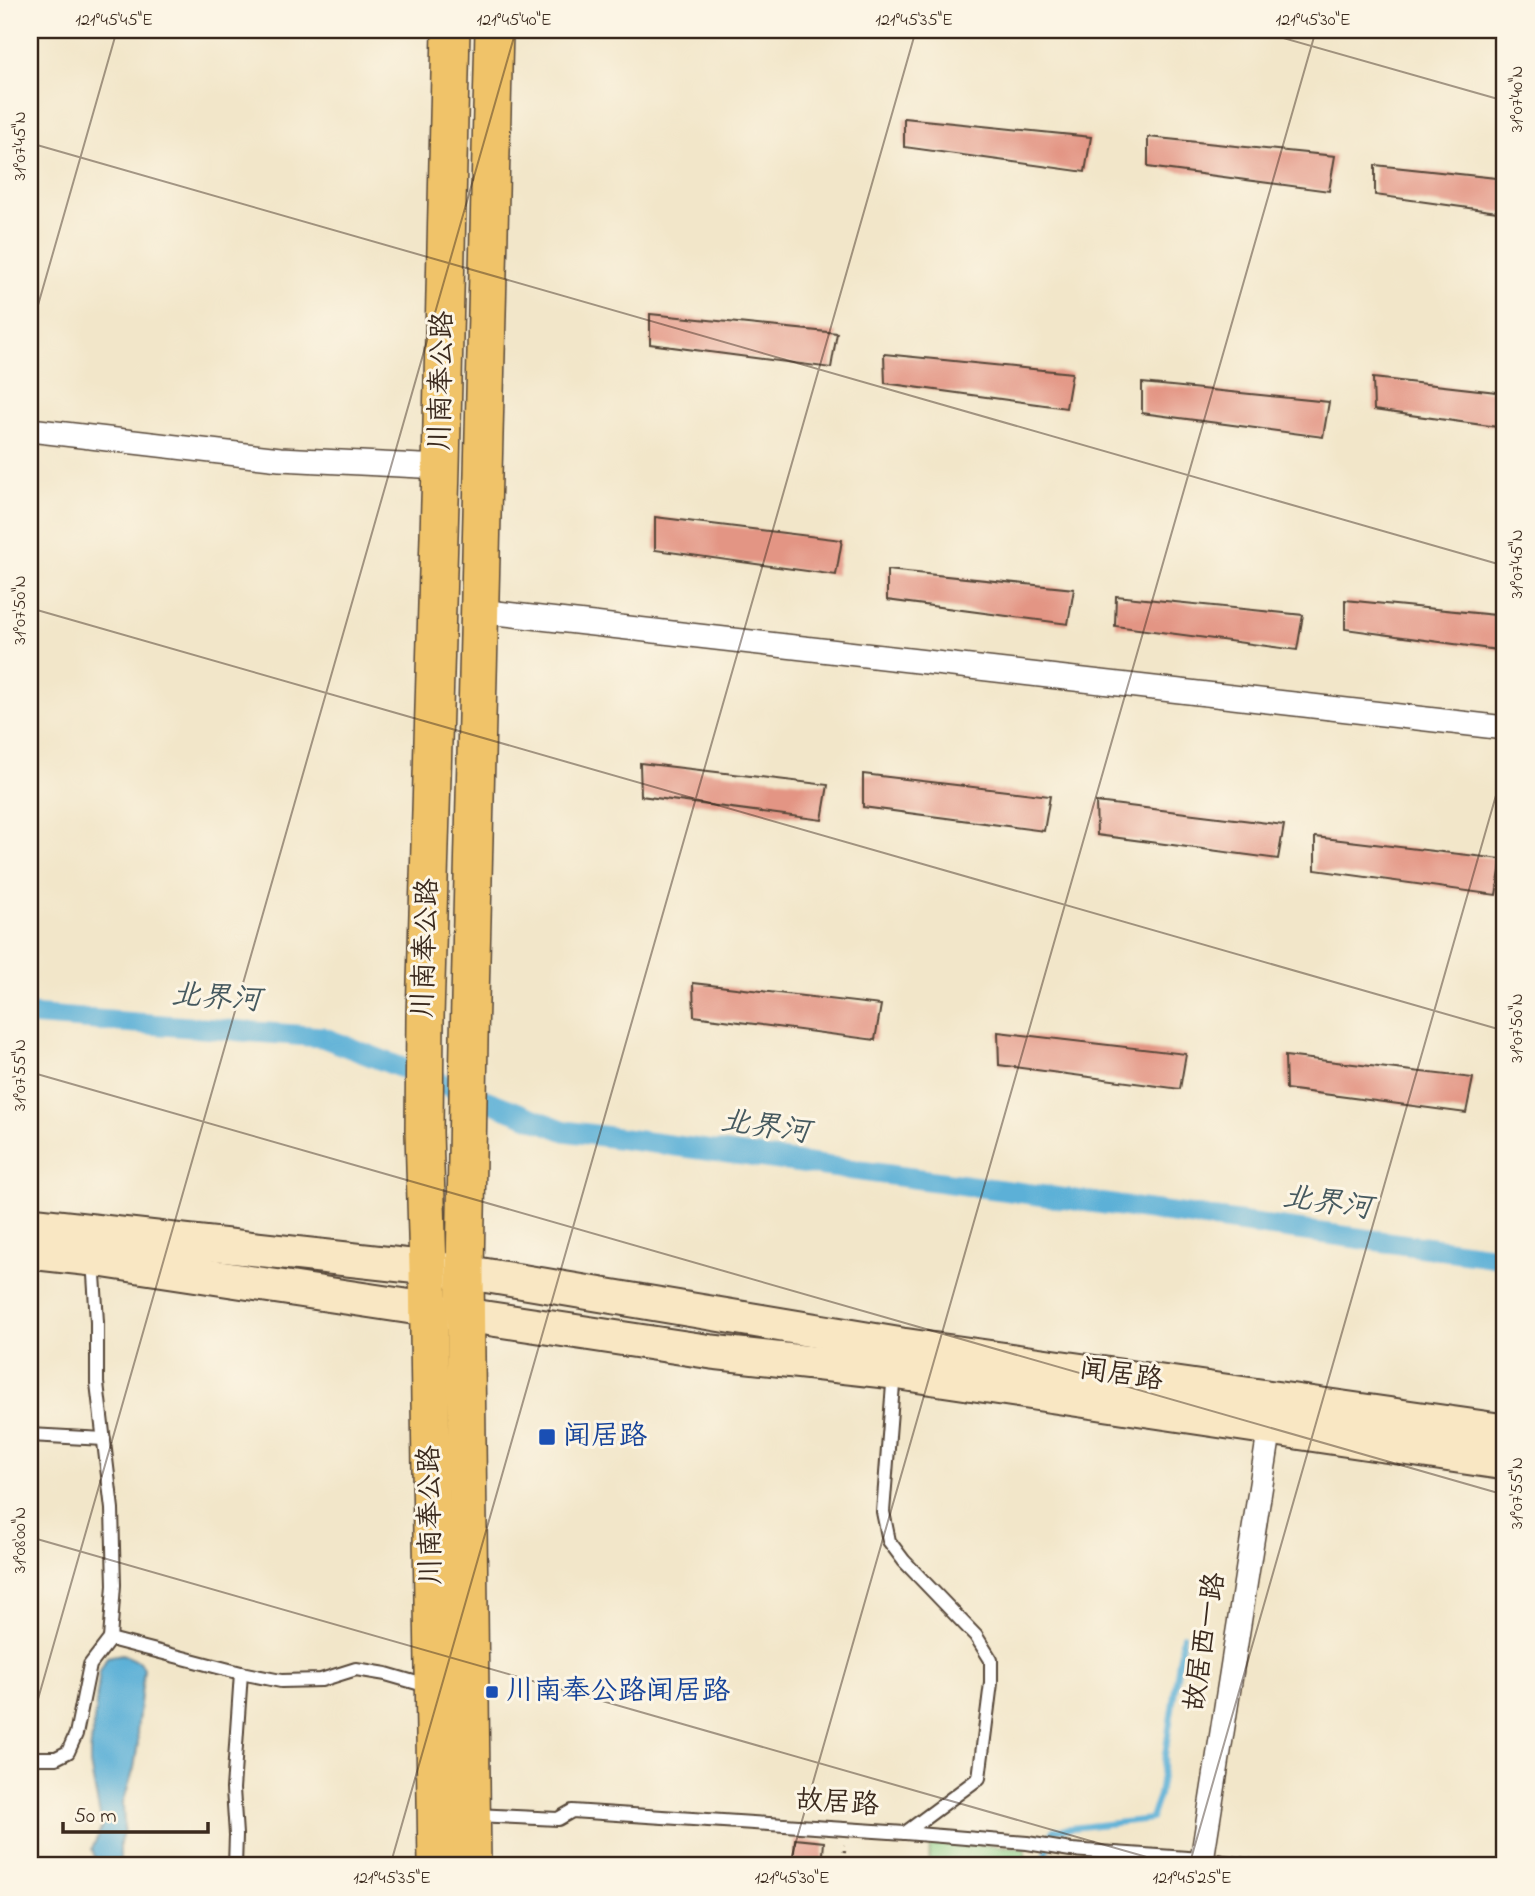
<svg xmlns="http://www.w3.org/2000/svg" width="1535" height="1896" font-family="'Indie Flower','LXGW WenKai TC',sans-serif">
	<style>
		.green { fill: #8cd18a; stroke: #647e54; stroke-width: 2 }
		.water { fill: #5bb0d7; stroke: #4b6d7a; stroke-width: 2 }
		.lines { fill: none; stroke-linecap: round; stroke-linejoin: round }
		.stream { stroke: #5bb0d7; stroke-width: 6 }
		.canal { stroke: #5bb0d7; stroke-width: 21 }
		.building { fill: #e39584 }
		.service-casing { stroke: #564638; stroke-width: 16 }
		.minor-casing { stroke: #564638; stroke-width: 26 }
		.secondary-casing { stroke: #564638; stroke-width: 37 }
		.primary-casing { stroke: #564638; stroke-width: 40 }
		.path { stroke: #564638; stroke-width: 3.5; stroke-dasharray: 2 5; stroke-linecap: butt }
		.service { stroke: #fff; stroke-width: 12 }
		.minor { stroke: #fff; stroke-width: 23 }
		.secondary { stroke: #f9e7c3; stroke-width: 33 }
		.primary { stroke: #f0c369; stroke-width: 37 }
		.ticks { fill: none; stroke: #3b2a1e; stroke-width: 2; stroke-opacity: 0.45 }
		.transit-dot { fill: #1a4fb4; stroke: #fcf5e5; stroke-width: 2.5 }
		.labels { text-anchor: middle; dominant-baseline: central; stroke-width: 6; stroke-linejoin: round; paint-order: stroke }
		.street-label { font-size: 28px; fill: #3b2a1e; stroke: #fcf5e5 }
		.transit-label { font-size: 28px; fill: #164399; stroke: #fcf5e5; text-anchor: start }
		.water-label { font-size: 30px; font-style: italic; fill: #46595f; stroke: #fcf5e5 }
		.neatline { fill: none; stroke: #3b2a1e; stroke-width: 2.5 }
		.ticks-label { font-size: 18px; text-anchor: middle; fill: #3b2a1e }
	</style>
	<rect width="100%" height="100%" fill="#fcf5e5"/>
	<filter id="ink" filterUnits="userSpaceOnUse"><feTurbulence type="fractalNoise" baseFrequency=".0143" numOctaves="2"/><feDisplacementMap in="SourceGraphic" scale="14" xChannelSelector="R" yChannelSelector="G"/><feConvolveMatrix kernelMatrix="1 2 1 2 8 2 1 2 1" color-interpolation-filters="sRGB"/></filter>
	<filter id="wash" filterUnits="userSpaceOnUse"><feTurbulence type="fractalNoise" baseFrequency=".00686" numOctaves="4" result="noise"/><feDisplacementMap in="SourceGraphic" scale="28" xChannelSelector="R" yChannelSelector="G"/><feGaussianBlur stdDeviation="1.57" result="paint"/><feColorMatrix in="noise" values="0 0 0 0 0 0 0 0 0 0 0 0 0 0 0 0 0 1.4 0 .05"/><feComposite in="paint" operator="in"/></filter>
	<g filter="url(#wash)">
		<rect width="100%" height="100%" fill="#f2e6c9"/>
		<path class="green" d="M930,1841l96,7 -1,18h-96z"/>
		<path class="water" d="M122,1654l18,8 4,6 -7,63 1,12 -4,25 -11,35 1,26 -4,14v23h-22l-6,-17 10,-23 -12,-61v-12l10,-82 7,-14z"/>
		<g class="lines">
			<path class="stream" d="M1043,1866l10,-36 98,-11 8,-24 24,-160"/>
			<path class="canal" d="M30,1015l292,22 243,94 940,127"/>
		</g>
		<g id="blocks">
			<g class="building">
				<path d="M904,118l187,19 -6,35 -181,-25z"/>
				<path d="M1148,137l187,19 -6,35 -181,-24z"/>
				<path d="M1375,165l130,14v34l-130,-18z"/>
				<path d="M650,314l187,19 -6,35 -181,-24z"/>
				<path d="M884,354l188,19 -6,35 -181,-25z"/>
				<path d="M1373,378l132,15v35l-131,-18z"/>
				<path d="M1142,383l187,19 -6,35 -181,-24z"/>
				<path d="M655,517l187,23 -6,35 -181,-25z"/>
				<path d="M887,570l187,19 -6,35 -181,-24z"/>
				<path d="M1116,596l187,19 -6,35 -182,-24z"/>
				<path d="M1345,600l160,16v35l-160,-22z"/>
				<path d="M640,763l188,22 -6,35 -181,-24z"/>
				<path d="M863,774l187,22 -6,35 -181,-24z"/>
				<path d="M1096,802l188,23 -6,34 -181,-24z"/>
				<path d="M1315,837l187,22 -6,36 -181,-25z"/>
				<path d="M693,983l188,22 -6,35 -181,-24z"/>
				<path d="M998,1032l188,22 -6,35 -181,-24z"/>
				<path d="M1285,1056l188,22 -7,35 -180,-24z"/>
				<path d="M795,1839l29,3 -2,24h-29z"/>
			</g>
		</g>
	</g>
	<g filter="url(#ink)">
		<use href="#blocks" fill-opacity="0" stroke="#564638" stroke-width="2"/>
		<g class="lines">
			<g class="service-casing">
				<g id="service">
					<path d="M93,1259l4,63v61l15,126 2,76 -4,54"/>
					<path d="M894,1372l-11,140 6,29 15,20 72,75 15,24v23l-12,95 -74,55"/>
					<path d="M30,1435l74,4"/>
					<path d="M30,1758h26l12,-6 8,-18 14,-69 20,-26 131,34 40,8 40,-1 35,-11 30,5 45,13"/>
					<path d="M475,1815l83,4 14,-8 333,22 122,10 44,7 131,9 49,7"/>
					<path d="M235,1866l1,-31 -3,-46 8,-116"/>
				</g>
			</g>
			<g class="minor-casing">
				<g id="minor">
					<path d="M30,430l250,29 161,8"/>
					<path d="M479,611l1026,117"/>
					<path d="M1201,1866l69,-439"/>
				</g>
			</g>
			<g class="secondary-casing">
				<g id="secondary">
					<path d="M30,1224l435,48 437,73 603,86"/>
					<path d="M30,1252l63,7 619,93 182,20 611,91"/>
				</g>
			</g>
			<g class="primary-casing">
				<g id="primary">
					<path d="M437,1866l-9,-597 -4,-137 1,-115 16,-550 10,-437"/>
					<path d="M472,1866l-7,-594 4,-232 25,-1010"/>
				</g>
			</g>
			<path class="path" d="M843,1866l2,-21"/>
			<use href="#service" class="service"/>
			<use href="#minor" class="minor"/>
			<use href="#secondary" class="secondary"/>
			<use href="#primary" class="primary"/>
		</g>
	</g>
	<path class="ticks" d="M1255,30l250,71M30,143l1475,423M30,333l87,-303M30,608l1475,423M30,1072l1475,423M30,1537l1148,329M30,1727l486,-1697M390,1866l526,-1836M789,1866l527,-1836M1189,1866l316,-1102"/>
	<g class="transit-dot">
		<rect x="538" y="1428" width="18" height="18" rx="3.5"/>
		<rect x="485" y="1685" width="14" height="14" rx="3.5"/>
	</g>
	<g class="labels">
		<g class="street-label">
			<text transform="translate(443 381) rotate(-89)">川南奉公路</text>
			<text transform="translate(427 948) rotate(-88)">川南奉公路</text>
			<text transform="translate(1121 1376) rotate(8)">闻居路</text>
			<text transform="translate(432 1515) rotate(-91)">川南奉公路</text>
			<text transform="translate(1206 1642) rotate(-81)">故居西一路</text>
			<text transform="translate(837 1804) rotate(4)">故居路</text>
		</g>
		<g class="transit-label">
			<text x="563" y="1437">闻居路</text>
			<text x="506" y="1692">川南奉公路闻居路</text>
		</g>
		<g class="water-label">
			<text transform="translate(216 999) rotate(4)">北界河</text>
			<text transform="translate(765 1128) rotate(8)">北界河</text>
			<text transform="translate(1327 1204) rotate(8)">北界河</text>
		</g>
	</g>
	<rect width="1535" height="1896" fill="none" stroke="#fcf5e5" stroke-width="77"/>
	<path d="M63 1822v10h145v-10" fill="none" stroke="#3b2a1e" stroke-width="3.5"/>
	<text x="74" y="1822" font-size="21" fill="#3b2a1e" stroke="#fcf5e5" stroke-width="5" paint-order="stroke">50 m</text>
	<rect x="38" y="38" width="1458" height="1819" class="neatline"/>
	<g class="ticks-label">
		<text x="114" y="25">121°45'45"E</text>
		<text x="514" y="25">121°45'40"E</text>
		<text x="914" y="25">121°45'35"E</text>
		<text x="1313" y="25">121°45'30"E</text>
		<text transform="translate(1516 99) rotate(-90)" y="6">31°07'40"N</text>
		<text transform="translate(19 146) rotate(-90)" y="6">31°07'45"N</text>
		<text transform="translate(1516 564) rotate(-90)" y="6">31°07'45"N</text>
		<text transform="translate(19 610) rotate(-90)" y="6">31°07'50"N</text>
		<text transform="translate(1516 1028) rotate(-90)" y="6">31°07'50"N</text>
		<text transform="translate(19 1075) rotate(-90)" y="6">31°07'55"N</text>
		<text transform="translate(1516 1493) rotate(-90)" y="6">31°07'55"N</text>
		<text transform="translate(19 1540) rotate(-90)" y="6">31°08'00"N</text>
		<text x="392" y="1883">121°45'35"E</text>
		<text x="792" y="1883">121°45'30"E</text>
		<text x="1192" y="1883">121°45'25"E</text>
	</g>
</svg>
